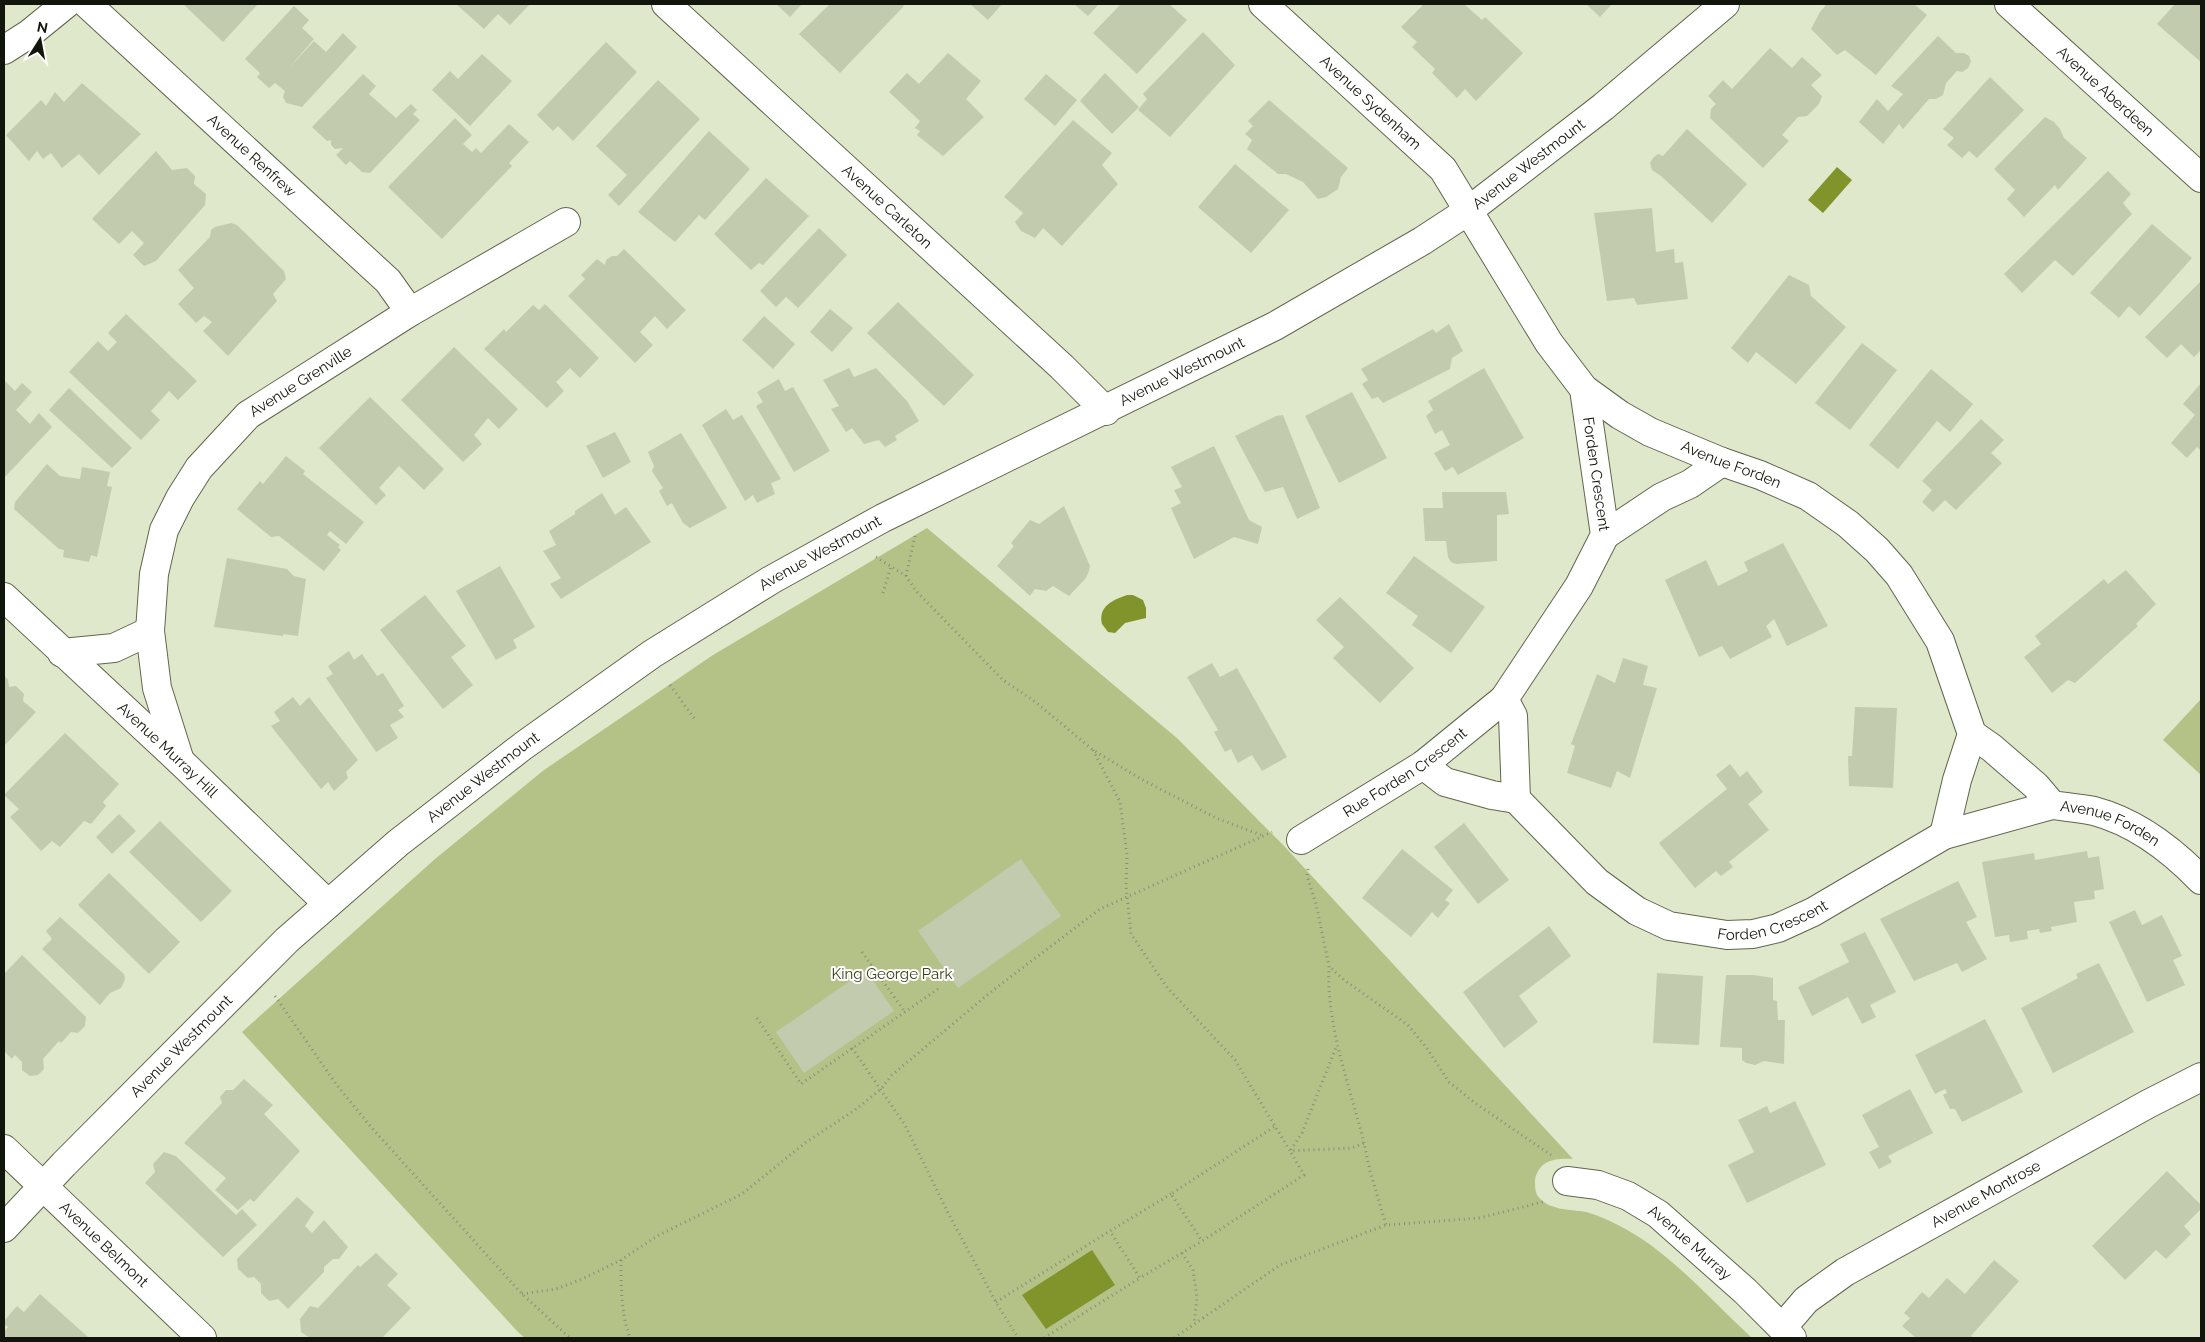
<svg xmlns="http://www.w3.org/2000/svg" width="2205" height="1342" font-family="Raleway,sans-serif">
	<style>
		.green { fill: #b4c287 }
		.water { fill: #81932b }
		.building { fill: #c3cbae }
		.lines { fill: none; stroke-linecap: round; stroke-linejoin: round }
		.minor-casing { stroke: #60664d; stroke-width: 30 }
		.path { stroke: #888e79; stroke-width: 3; stroke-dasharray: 1 4; stroke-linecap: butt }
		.minor { stroke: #fff; stroke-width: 28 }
		.labels { text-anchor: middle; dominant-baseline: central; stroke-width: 4; stroke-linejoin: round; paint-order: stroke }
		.street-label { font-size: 15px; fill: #12150b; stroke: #fff }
		.park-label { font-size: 15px; fill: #363e15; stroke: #fff }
	</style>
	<rect width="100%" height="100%" fill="#e0e8cb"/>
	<g class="green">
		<path d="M927,528l251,211 107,108 288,312c-18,-1 -34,1 -38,21 0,5 0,11 2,15 11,16 33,14 49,17 11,3 22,8 32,13 49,24 94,76 134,113h-1227l-7,-6 -276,-300 193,-173 109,-89 169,-115z"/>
		<path d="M2201,699v76l-38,-35z"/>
	</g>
	<g class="water">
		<path d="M1837,167l15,13 -29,33 -15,-13z"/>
		<path d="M1127,595h6l10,5 3,8v10l-21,5 -10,10 -7,-1 -6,-8c-4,-18 11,-24 25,-29z"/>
		<path d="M1092,1250l23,35 -69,44 -24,-34z"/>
	</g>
	<g class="building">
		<path d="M183,4h75l-35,38z"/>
		<path d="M456,4h74l-20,21 -12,-11 -14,15z"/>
		<path d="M776,4h26l-12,13z"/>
		<path d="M830,4h71l3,2 -64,67 -41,-39z"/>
		<path d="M970,4h32l-14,16z"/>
		<path d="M1074,4h25l-11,12z"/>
		<path d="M1121,4h48l18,16 -50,54 -44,-41z"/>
		<path d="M1424,4h40l18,16 3,-3 38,36 -47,48 -11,-12 -8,9 -25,-25 3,-4 -23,-22 5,-5 -16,-15z"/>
		<path d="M1586,4h26l-12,13z"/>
		<path d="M1827,4h87l13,11 -51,60 -31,-25 -8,5 -26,-26 9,-17z"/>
		<path d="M2175,4h26v58l-44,-38z"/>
		<path d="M294,6l15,14 -7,8 12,11 -25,29 25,-27 12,11 17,-19 14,14 -55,60 -16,-4 -3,-6 2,-6 -10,-8 -6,5 -12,-11 3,-4 -15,-14z"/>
		<path d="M1203,32l32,33 -65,72 -32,-27 9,-11 -4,-5z"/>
		<path d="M1938,36l18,17h8l5,3 2,6 -3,6 -6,4 -5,-1 -11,12 -3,12 -7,4h-7l-26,30 -4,-5 -16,20 -24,-22 18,-23 11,12 15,-17 -12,-8z"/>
		<path d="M606,42l31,30 -64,69 -15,-15 -5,5 -16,-16z"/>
		<path d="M1770,48l22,20 10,-11 20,18 -11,10 11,11 -3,8 -12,12 -9,1 -16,18 7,6 -26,27 -53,-50 1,-9 5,-5 -8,-8 15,-16 9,9z"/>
		<path d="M948,53l33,28 -15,18 18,18 -41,39 -26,-21 3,-4 -5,-3 5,-7 -31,-29 18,-19 12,11z"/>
		<path d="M482,54l30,27 -42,45 -38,-36 18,-19 8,8z"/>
		<path d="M1105,73l34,34 -27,27 -32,-33z"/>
		<path d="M363,74l13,12 -7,8 27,24 15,-14 6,6 -4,4 7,6 -50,53 -8,-1 -12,-11 -4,4 -10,-10 7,-7 -8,1 -4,-4v-5l-4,1 -15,-14z"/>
		<path d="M1046,74l31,26 -22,26 -31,-27z"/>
		<path d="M1990,77l34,33 -47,48 -8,-7 -7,7 -15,-13 7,-7 -11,-9z"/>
		<path d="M658,80l42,39 -81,87 -11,-11 19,-20 -31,-29z"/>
		<path d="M82,83l59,51 -42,41 -20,-21 -17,14 -11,-15 -8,6 -6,-8 -8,10 -23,-26 35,-35 5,6 9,-14 9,10z"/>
		<path d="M1269,100l79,68 -7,9 -3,12 -12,8 -8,2 -15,-17 -17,-8h-8l-31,-25 5,-9 -7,-6 8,-8 -5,-5z"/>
		<path d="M2045,117l9,5 6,7 4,9 23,20 -29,32 -3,-5 -31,32 -17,-18 8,-9 -21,-21z"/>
		<path d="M455,118l17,17 -9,9 9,8 4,-4 5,5 28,-29 20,18 -20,21 3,3 -70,73 -54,-52z"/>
		<path d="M1073,120l39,33 -10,12 16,19 -56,62 -19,-18 -8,10 -14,-7 -6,-9 8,-9 -19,-16z"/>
		<path d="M1687,129l60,55 -35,39 -51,-47 -9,-6 -2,-7 3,-5 5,-4 5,2z"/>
		<path d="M709,131l41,38 -45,51 -6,-5 -24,27 -37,-30z"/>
		<path d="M156,151l16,19 15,-2 8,8 -1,8 12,10 -1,11 -49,56 -12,5 -11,-11 11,-12 -12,-12 -13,13 -27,-25z"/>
		<path d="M1235,164l54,46 -38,43 -53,-46z"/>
		<path d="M2108,171l23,23 -8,9 9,11 -59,62 -18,-16 -33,33 -18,-19z"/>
		<path d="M766,178l43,38 -46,49 -4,-2 -8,7 -37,-36z"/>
		<path d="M1652,208l4,44 18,-3 1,14 8,-1 5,37 -51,6 -3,-7 -27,3 -13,-88z"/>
		<path d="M231,223l6,2 47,46 2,8 -13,15 4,7 -49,55 -25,-25 9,-9 -8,-6 -8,7 -18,-19 16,-16 -16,-18 32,-33 1,-7 4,-3z"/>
		<path d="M2152,224l40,34 -52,58 -11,-10 -10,12 -29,-25z"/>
		<path d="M819,228l28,27 -49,53 -12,-11 -10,10 -16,-16z"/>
		<path d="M624,249l62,61 -19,19 -12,-13 -15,16 13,13 -18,18 -67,-67 17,-17 -4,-4 16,-16 8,6 1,-5 6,-4h5z"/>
		<path d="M1789,275l20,10 2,11 35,31 -50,57 -40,-32 -8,11 -17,-15z"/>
		<path d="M2201,281v69l-7,7 -13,-13 -14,14 -22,-21z"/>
		<path d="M898,302l76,73 -30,31 -77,-73z"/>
		<path d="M545,304l54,54 -19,20 -10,-10 -14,14 8,9 -17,17 -63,-59 20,-20 2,3 27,-27 6,5z"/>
		<path d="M830,309l23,19 -21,24 -22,-20z"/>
		<path d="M126,314l71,67 -19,19 -9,-9 -18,20 9,9 -19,20 -72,-68 29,-31 10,10 9,-9 -9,-9z"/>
		<path d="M764,316l31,28 -22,25 -31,-29z"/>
		<path d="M1449,324l14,27 -11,7 -2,11 -67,34 -5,-6 -6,2 -10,-15 6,-4 -7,-11 72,-40 3,4z"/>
		<path d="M1862,343l35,27 -47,60 -35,-27z"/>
		<path d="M454,347l64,62 -19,20 -11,-11 -14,17 8,9 -19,18 -62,-62z"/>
		<path d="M849,368l5,9 22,-9 31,33 12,20 -24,15 2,4 -12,7 -6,-7 -15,4 -12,-16 -6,4 -15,-23 8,-3 -16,-26z"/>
		<path d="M1484,368l40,70 -66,37 -5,-8 -8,4 -11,-18 16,-8 -8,-15 -7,4 -9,-18 7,-6 -5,-9z"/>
		<path d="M1931,369l42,35 -23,28 -13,-11 -39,48 -29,-24z"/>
		<path d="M779,379l6,12 8,-4 37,64 -36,21 -38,-66 7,-4 -6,-10z"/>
		<path d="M4,380l11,11 7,-8 10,9 -16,18 14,14 9,-11 13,14 -48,51z"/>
		<path d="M2201,383v68l-4,-4 -10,11 -16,-15 24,-28 -12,-11z"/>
		<path d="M69,388l63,60 -20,20 -63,-58z"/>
		<path d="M1352,392l35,66 -48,25 -34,-67z"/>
		<path d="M370,397l74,72 -20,21 -25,-24 -20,22 7,7 -10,10 -57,-57z"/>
		<path d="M726,409l7,11 9,-5 39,64 -10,4 4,11 -18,9 -4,-8 -8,6 -43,-76z"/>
		<path d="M1283,415l37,93 -23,11 -14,-32 -18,5 -30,-56 41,-20z"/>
		<path d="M1981,419l23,21 -13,13 11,10 -46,47 -11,-10 -12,12 -11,-10 10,-12 -10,-9z"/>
		<path d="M615,432l16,30 -28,16 -17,-32z"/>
		<path d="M681,433l46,75 -37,20 -7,-5 -11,-20 -5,3 -8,-15 4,-3 -11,-17 2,-5 -6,-14z"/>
		<path d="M1214,446l35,74 13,7 -4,17 -24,-7 -40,22 -23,-51 10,-5 -7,-13 8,-3 -11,-20z"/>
		<path d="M286,456l19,15 -2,3 61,48 -18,22 -16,-13 -3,4 13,10 -2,2 3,3 -17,21 -45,-35 -8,1 -34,-28 23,-28 3,3z"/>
		<path d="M47,464l13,12 20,3 2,-12 28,5 -3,14 5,1 -15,70 -6,-2 -2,7 -26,-5 1,-7 -5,-1 -45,-40 1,-7z"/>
		<path d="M1442,492h64l3,22 -12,1v46l-41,3 -5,-2 -3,-5 -2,-16h-21l-2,-33h20z"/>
		<path d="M602,493l13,22 11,-8 25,35 -90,57 -11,-15 11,-6 -18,-27 13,-6 -7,-14 26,-17v-3z"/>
		<path d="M1064,506l26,60 -1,5 -3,7 -17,18 -16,-10 -7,5 -11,-2 -5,7 -33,-30 17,-20 -3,-3 19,-23 9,4z"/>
		<path d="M1783,543l45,83 -41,20 -13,-27 -8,7 6,11 -42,22 -8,-13 -23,11 -34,-77 41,-20 12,26 30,-15 -4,-9z"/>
		<path d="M1414,556l71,51 -34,46 -39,-28 6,-9 -32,-23z"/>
		<path d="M227,558l60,11 7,7 12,3 -8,57 -15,-2v2l-69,-9z"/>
		<path d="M500,566l35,61 -22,13 4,8 -21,12 -40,-69z"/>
		<path d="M2126,570l30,34 -20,20 2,2 -63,57 -7,-3 -16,13 -28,-36 17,-13 -6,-8 69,-57 4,5z"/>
		<path d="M425,595l41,51 -15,11 22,28 -30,24 -63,-79z"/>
		<path d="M1340,597l74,71 -34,35 -47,-45 11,-11 -28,-27z"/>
		<path d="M349,651l5,9 8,-6 15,22 6,-3 21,33 -6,4 6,7 -14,8 8,13 -22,14 -50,-74 7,-4 -5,-8z"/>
		<path d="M1623,658l25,8 -5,19 14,3 -27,90 -13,-7 -6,17 -44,-15 8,-27 -4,-2 26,-70 18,9z"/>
		<path d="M1212,663l8,14 17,-9 50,89 -25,14 -10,-16 -14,8 -7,-14 -6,3 -11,-20 4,-2 -31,-53z"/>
		<path d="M4,675l4,5 1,7 7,-1 8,8 -1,7 13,11 -32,34z"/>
		<path d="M293,697l7,9 9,-9 49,63 -12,12 2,6 -14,13 -6,-9 -7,7 -50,-63 9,-5 -6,-9z"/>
		<path d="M1855,707l42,1 -4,80 -44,-2 -1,-30h4z"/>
		<path d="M65,733l54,51 -16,18 3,4 -15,18 -7,-3 -24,26 -8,-6 -11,10 -31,-34 9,-8 -15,-14z"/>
		<path d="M1730,764l10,13 7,-6 16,21 -15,12 21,26 -40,32 4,5 -12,9 -5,-5 -21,17 -36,-45 68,-54 -11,-14z"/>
		<path d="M119,814l17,17 -24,23 -16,-17z"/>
		<path d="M160,821l72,70 -31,31 -72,-70z"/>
		<path d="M1464,823l45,57 -31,24 -44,-57z"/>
		<path d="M1402,849l51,41 -8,10 5,3 -12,15 -6,-6 -21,25 -49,-39z"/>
		<path d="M2087,851l1,7 11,-2 5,33 -10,2 1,8 -21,3 3,20 -26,5 1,4 -12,2 -1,-4 -12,2 1,8 -18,3 -1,-7 -14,2 -13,-75 52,-9 1,7z"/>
		<path d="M1021,859l40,57 -103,72 -40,-57z"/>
		<path d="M109,873l71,69 -31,32 -71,-69z"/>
		<path d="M1958,881l19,36 -11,5 21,37 -25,13 -5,-9 -43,18 -34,-62z"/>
		<path d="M2135,910l7,15 20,-10 20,41 -9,4 12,25 -38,17 -38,-80z"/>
		<path d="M60,917l64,57 1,5 -4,9 -11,5 -10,12 -58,-56 10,-10 -6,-8z"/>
		<path d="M1549,926l22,30 -52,40 19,26 -34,26 -41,-56z"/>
		<path d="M1865,932l31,60 -26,13 6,12 -14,7 -14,-27 -36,19 -14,-29 51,-25 -9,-18z"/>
		<path d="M22,955l64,62 -1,9 -7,7 -7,-1 -10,11 -2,-2 -16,18 1,10 -6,6 -8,1 -8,-6v-8l-7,-7 -3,4 -8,-8v-77z"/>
		<path d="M2099,963l35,69 -81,41 -32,-65 57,-30 -2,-4z"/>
		<path d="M866,970l28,41 -90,62 -28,-41z"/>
		<path d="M1657,973l46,3 -4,69 -46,-2z"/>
		<path d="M1726,975h28l19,3v22l4,1 1,19h7l-1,44 -20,-3 -9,4 -9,-2 -4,-3v-12l-22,-1z"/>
		<path d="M1985,1019l38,73 -61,30 -7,-13h-5l-7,-14 4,-2 -2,-4 -10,5 -20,-39z"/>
		<path d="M244,1079l29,26 -9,9 36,37 -46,51 -4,-3 -12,11 -23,-20 11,-12 -42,-35 38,-40 -2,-6 6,-7h7z"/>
		<path d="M1910,1089l23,44 -45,23 4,6 -13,7 -10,-17 10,-5 -17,-32z"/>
		<path d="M1795,1101l31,64 -79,38 -19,-38 26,-13 -16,-32 29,-14 3,7z"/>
		<path d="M164,1152l12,4 60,59 6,-6 15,16 -34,32 -78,-74 10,-11 -2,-8z"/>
		<path d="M2167,1171l34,34v4l-17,17 7,8 -25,25 -10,-9 -31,30 -33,-34z"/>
		<path d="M297,1197l17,15 -9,14 7,7 12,-13 24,27 -9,12h-6l-9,8v5l-36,37 -10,-10 -9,2 -8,-8v-9l-7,-7 -6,1 -10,-9 -1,-10z"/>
		<path d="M376,1253l22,21 -11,11 24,23 -29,30h-72l-9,-6 -1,-13 10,-13 8,2 40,-43 2,2z"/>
		<path d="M1994,1260l25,21 -48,55 3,2h-58l-14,-12 8,-8 -6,-5 18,-21 7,6 18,-20 18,16z"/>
		<path d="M40,1294l49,44h-85v-6l4,-5 -4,-3v-3l13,-15 7,6z"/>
	</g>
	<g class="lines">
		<g class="minor-casing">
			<g id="minor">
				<path id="s1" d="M87,4l301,277 22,31"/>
				<path id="s2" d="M666,4l396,363 44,44"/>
				<path id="s3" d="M1263,4l180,165 106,174 35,46 36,26 30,17 72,30 38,13 48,21 40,28 29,26 22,25 41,66 32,93 20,14 44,38 16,19c14,2 28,3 42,6 41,11 78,39 107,69"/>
				<path id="s4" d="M2009,4l192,174"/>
				<path d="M4,50l25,-16 37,-30"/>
				<path id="s5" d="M1584,389l21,146 -26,51 -75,113 9,17 3,83 81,83 40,29 32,15 58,9 26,-1 25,-6 35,-16 131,-77 108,-30"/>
				<path d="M1605,535l57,-38 28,-13 32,-22"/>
				<path id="s6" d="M4,597l176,164 148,143"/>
				<path d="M62,653l52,-5 36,-17"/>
				<path id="s7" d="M180,761l-23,-73 -7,-57 4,-57 10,-44 16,-32 19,-30 49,-53 162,-103 156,-90"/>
				<path d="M1423,765l22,17 47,13 24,4"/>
				<path d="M1944,835l13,-55 15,-46"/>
				<path id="s8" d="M1301,840l122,-75 81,-66"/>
				<path id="s9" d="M4,1149l198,189"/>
				<path id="s10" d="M1567,1181l31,4 30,11 30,18 87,77 47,47"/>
				<path id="s11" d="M4,1228l60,-64 223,-224 111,-97 125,-97 129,-92 119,-74 112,-62 392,-192 147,-85 46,-30 135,-104 122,-103"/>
				<path id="s12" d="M1782,1328l24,-28 39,-28 303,-168 53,-27"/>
			</g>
		</g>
		<g class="path">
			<path d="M876,557l30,19 10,15 87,89 30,20 60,50 48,29 75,39 45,17"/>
			<path d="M906,576l9,-40"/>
			<path d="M883,593l8,-27"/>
			<path d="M670,685l26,36"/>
			<path d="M1093,750l27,52 7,53 -1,30 5,49 35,52 69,74 55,91 62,-3 12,-5 6,28 16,54"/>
			<path d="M1308,869l-1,7 9,28 13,62"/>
			<path d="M862,952l43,60"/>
			<path d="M275,996l61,88 35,43 151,167 48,44"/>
			<path d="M757,1018l44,66 137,-95"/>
			<path d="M852,1048l53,77 42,86 50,93 21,34"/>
			<path d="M1274,1127l-103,67 31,47 102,-66 -14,-24 12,-18 35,-88"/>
			<path d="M1364,1143c-14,-57 -38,-117 -35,-177l15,14 64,45 18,22 23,35 26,21 76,52"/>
			<path d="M1171,1194l-61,37 30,47 62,-37"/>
			<path d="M1182,1253l11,17 4,28 -3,26"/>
			<path d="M621,1260c0,27 0,53 9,78"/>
			<path d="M522,1294l34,-5 24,-9 41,-20 38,-25 83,-41 63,-51 50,-33 26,-21 11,-14 100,-84 108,-82 172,-77"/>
			<path d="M996,1302l114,-71"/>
			<path d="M1044,1338l96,-60"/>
			<path d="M1174,1338l106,-73 106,-40 94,-7 66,-17"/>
		</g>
		<use href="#minor" class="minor"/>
	</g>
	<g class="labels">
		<g class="street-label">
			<text stroke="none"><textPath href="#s4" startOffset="130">Avenue Aberdeen</textPath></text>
			<text stroke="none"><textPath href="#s3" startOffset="146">Avenue Sydenham</textPath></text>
			<text stroke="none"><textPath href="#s1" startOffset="224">Avenue Renfrew</textPath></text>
			<text stroke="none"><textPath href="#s11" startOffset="1874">Avenue Westmount</textPath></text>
			<text stroke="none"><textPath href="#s2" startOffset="300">Avenue Carleton</textPath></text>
			<text stroke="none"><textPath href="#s11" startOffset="1469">Avenue Westmount</textPath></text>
			<text stroke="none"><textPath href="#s7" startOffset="442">Avenue Grenville</textPath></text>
			<text stroke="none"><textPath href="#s3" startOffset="672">Avenue Forden</textPath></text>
			<text stroke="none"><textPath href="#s5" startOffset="86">Forden Crescent</textPath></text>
			<text stroke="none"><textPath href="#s11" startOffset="1064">Avenue Westmount</textPath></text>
			<text stroke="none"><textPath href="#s6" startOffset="224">Avenue Murray Hill</textPath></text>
			<text stroke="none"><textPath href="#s8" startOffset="124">Rue Forden Crescent</textPath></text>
			<text stroke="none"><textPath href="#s11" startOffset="659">Avenue Westmount</textPath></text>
			<text stroke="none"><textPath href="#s3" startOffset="1221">Avenue Forden</textPath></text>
			<text stroke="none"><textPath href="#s5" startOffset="750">Forden Crescent</textPath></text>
			<text stroke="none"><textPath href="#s11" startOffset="254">Avenue Westmount</textPath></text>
			<text stroke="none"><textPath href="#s12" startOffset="246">Avenue Montrose</textPath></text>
			<text stroke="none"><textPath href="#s9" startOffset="138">Avenue Belmont</textPath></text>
			<text stroke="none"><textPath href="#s10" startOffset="141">Avenue Murray</textPath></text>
		</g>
		<g class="park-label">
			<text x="892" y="974">King George Park</text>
		</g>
	</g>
	<rect width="2205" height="1342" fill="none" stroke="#12150b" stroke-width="10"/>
	<g transform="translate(40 40) rotate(11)" stroke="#ffffff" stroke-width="4" paint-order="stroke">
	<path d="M0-4L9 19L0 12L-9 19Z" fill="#12150b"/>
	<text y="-8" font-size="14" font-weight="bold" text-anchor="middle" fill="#12150b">N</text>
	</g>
</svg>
